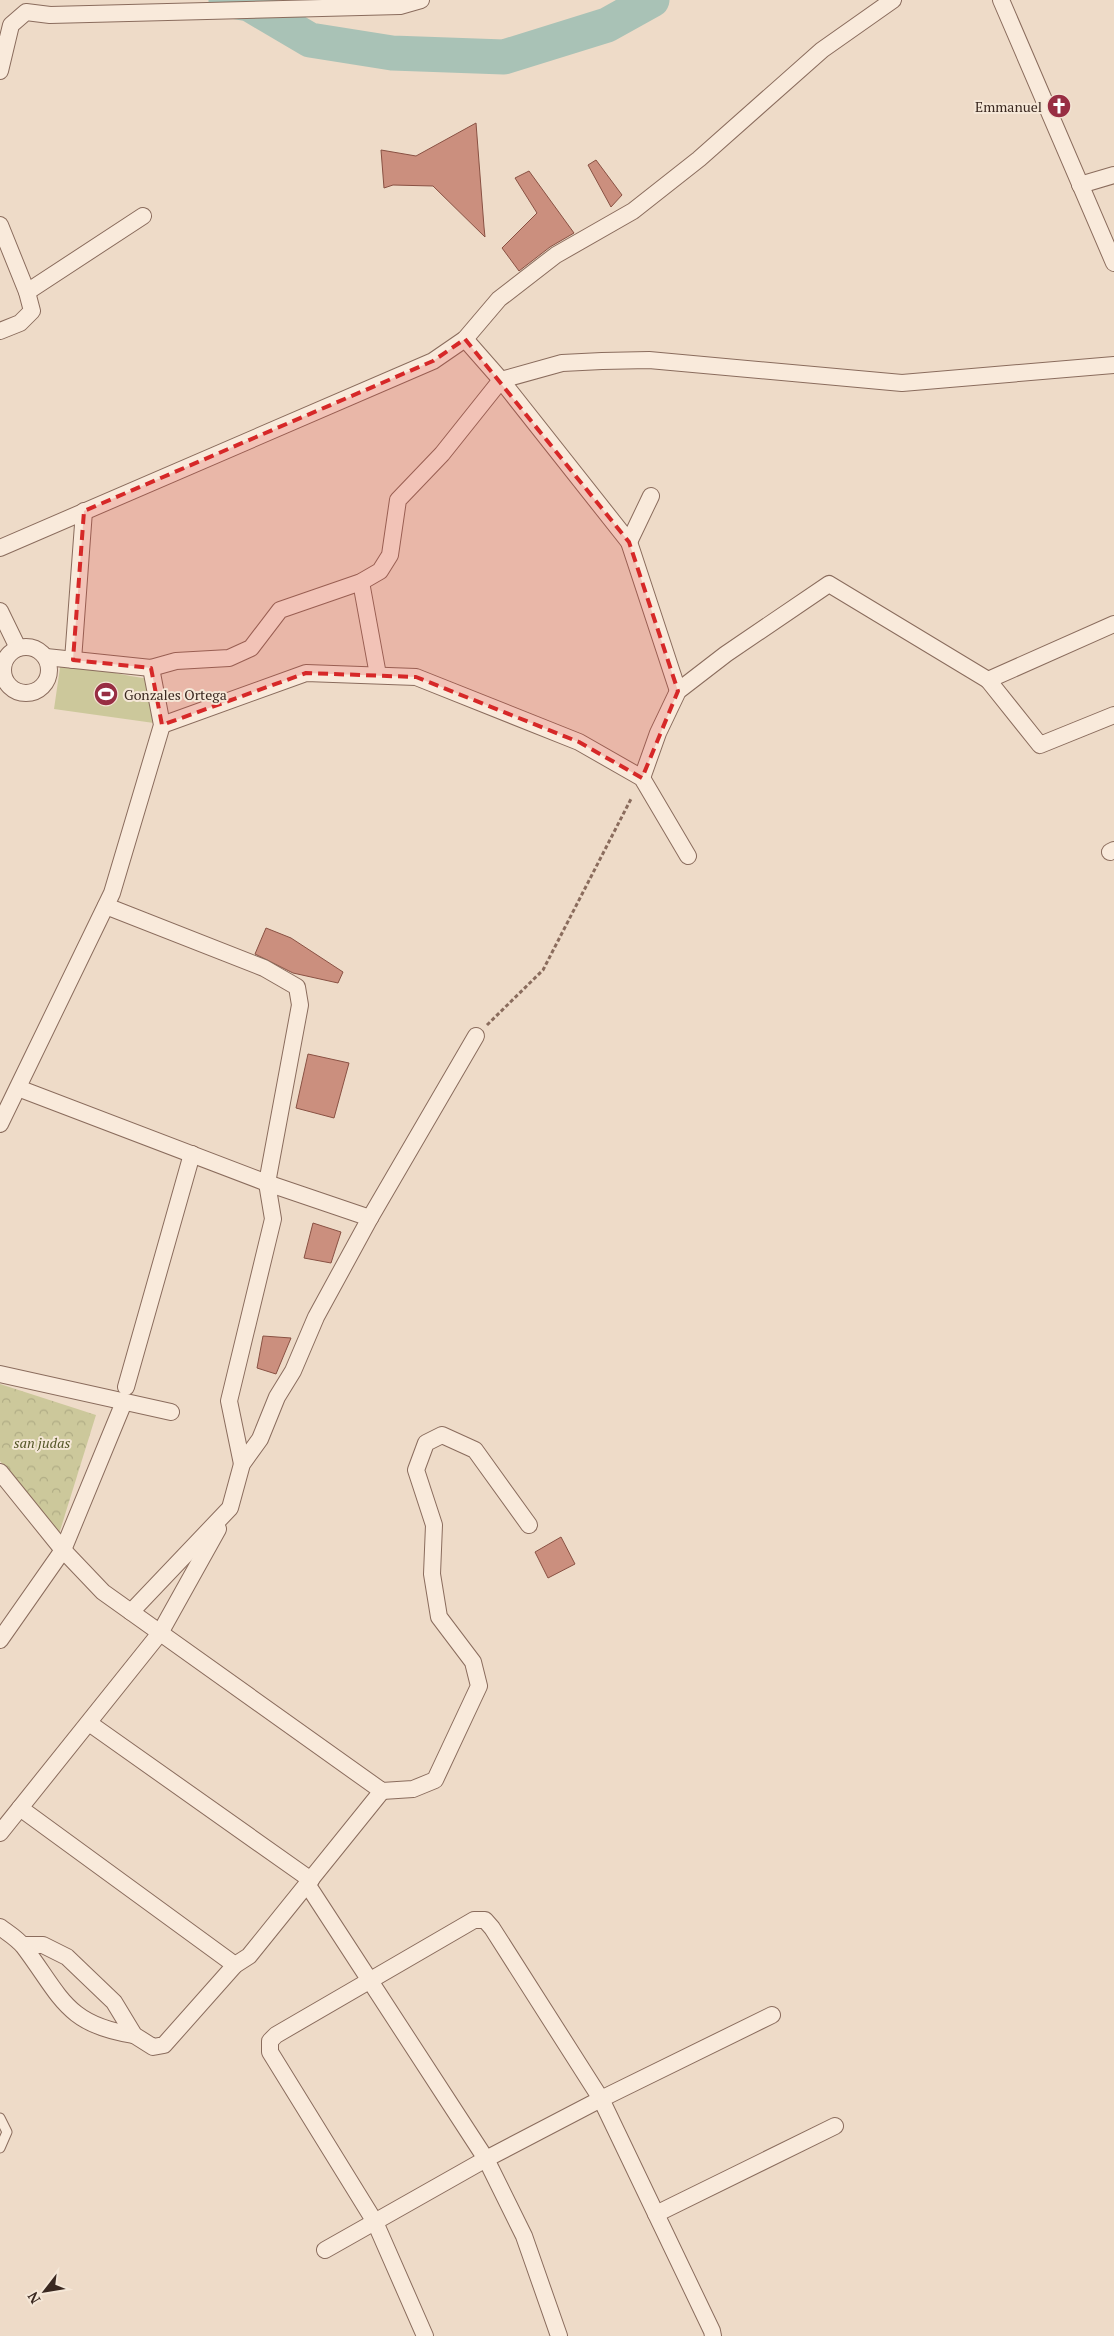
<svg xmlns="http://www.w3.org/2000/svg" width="1114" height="2336" font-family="'PT Serif',serif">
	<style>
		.green { fill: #ccc89b }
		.forest { fill: url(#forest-crowns) }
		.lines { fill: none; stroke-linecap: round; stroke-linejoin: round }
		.river { stroke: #a9c2b6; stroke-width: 35 }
		.building { fill: #cb8f7e; stroke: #895143 }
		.lane-casing { stroke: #8a6c5d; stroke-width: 11 }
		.street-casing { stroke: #8a6c5d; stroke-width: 18 }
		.path { stroke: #8a6c5d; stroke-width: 3; stroke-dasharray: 4 2.5; stroke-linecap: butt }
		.lane { stroke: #f9eadb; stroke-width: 9 }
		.street { stroke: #f9eadb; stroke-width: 16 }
		.marked { fill: #d62828; fill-opacity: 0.2; stroke: #d62828; stroke-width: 4; stroke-dasharray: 10 6; stroke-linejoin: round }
		.labels { text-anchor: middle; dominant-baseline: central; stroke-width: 4; stroke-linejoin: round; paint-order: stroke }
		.poi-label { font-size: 14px; fill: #3a2820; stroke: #f5e7d7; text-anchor: end }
		.park-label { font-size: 14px; font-style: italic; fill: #545627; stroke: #f5e7d7 }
	</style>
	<defs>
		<pattern id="forest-crowns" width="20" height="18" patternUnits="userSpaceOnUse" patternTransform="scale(1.25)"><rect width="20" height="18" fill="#ccc89b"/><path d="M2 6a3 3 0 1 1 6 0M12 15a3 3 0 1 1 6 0" fill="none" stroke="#b0ac85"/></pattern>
	</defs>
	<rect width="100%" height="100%" fill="#eedbc8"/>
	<path class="green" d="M61,661c28,5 64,16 91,18l9,45 -107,-15z"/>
	<path class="forest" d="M0,1384l96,31 -37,119 -59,-73z"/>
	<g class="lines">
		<path class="river" d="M226,0l23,4 61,36 82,13 112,4 103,-32 45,-25"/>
	</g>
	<g class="building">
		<path d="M476,123l8,104 1,10 -52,-51 -40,-1 -9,3 -3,-38 35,6z"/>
		<path d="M596,160l26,35 -11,12 -23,-42z"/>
		<path d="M529,171l45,62 -24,14 -31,24 -17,-23 35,-35 -22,-35z"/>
		<path d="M266,928l25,10 52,34 -5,11 -45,-10 -38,-19z"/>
		<path d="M308,1054l41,9 -15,55 -38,-10z"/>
		<path d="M313,1223l28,9 -10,31 -27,-5z"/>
		<path d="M263,1336l28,2 -15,36 -19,-6z"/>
		<path d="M561,1537l14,27 -27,14 -13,-26z"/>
	</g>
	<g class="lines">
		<g class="lane-casing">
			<path id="lane" d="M0,2118l7,14 -7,16"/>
		</g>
		<g class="street-casing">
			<g id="street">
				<path d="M1001,0l113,263"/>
				<path d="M0,71l11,-46 15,-13 24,3 350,-9 21,-6"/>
				<path d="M1080,185l34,-10"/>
				<path d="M0,225l27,67 5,19 -12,12 -20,8"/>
				<path d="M27,292l116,-76"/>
				<path d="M651,496l-22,46 -128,-162 61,-17 40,-2 47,-1 253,23 212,-18"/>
				<path d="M629,542l49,149"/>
				<path d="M0,548l433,-187 32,-22 34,-40 57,-44 77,-44 66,-52 123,-109 71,-50"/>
				<path d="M361,582l17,93"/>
				<path d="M0,611l18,37"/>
				<circle cx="26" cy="670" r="23"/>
				<path d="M46,657l105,11 25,-7 53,-3 22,-10 29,-38 81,-28 19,-11 10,-16 8,-55 44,-46 59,-74 -36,-41"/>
				<path d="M73,660l11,-149"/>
				<path d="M988,680l52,65 74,-30"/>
				<path d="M162,725l144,-52 110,4 163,65 63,36 46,78"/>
				<path d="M642,778l16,-45 20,-42 48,-37 103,-70 159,96 126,-56"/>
				<path d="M1110,852l4,-2"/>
				<path d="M106,906l158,62 33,19 3,18 -33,178 6,36 -44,182 13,63"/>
				<path d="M18,1088l249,95 103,35 -54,99 -23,54 -16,26 -17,42 -18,25 -12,44 -99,104"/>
				<path d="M0,1124l112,-231 50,-168 -11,-57"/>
				<path d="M370,1218l106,-182"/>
				<path d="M0,1374l171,38"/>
				<path d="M126,1387l66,-233"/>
				<path d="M0,1472l63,78 40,42 279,199 31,-2 22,-9 44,-94 -6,-24 -34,-45 -7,-43 2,-49 -18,-55 10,-27 16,-8 33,15 54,75"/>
				<path d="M0,1640l63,-90 61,-148"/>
				<path d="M89,1723l222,157"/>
				<path d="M20,1808l215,157"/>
				<path d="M0,1833l160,-200 58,-104"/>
				<path d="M307,1884l179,275 38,77 35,100"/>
				<path d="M0,1927c8,6 18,12 24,20 37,49 42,78 110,88"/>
				<path d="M23,1945h20l24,12 47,45 20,33 19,12 11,-2 71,-80 14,-9 133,-165"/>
				<path d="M656,2214l179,-88"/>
				<path d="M325,2250l161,-91 115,-60 171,-84"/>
				<path d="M425,2336l-50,-114 -105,-170v-11l6,-6 198,-115h11l7,8 109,171 111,232 1,5"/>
			</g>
		</g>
		<path class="path" d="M487,1025l56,-55 89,-173"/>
		<use href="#lane" class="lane"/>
		<use href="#street" class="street"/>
	</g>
	<path class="marked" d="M465,339l164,203 49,149 -36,87 -63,-36 -163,-65 -110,-4 -144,52 -11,-57 -78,-8 11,-149 349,-150z"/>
	<defs>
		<g id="church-disc" transform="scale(1.25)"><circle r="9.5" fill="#982e43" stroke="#f5e7d7"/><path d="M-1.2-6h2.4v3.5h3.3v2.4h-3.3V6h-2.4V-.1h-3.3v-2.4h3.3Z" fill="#fff"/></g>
		<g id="stadium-disc" transform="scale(1.25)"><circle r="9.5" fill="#982e43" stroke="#f5e7d7"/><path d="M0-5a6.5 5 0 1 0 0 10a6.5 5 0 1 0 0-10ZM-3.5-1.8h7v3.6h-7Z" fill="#fff"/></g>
	</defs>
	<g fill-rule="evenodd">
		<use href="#church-disc" x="1059" y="106"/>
		<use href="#stadium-disc" x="106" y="694"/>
	</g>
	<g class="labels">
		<g class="poi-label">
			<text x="1042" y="106">Emmanuel</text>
			<text x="124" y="694" text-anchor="start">Gonzales Ortega</text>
		</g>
		<g class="park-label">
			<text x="42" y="1442">san judas</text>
		</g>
	</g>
	<g transform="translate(45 2291) rotate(239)" stroke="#f5e7d7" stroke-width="4" paint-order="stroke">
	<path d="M0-4L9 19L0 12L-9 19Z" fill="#3a2820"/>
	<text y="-8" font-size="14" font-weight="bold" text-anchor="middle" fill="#3a2820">N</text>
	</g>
</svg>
